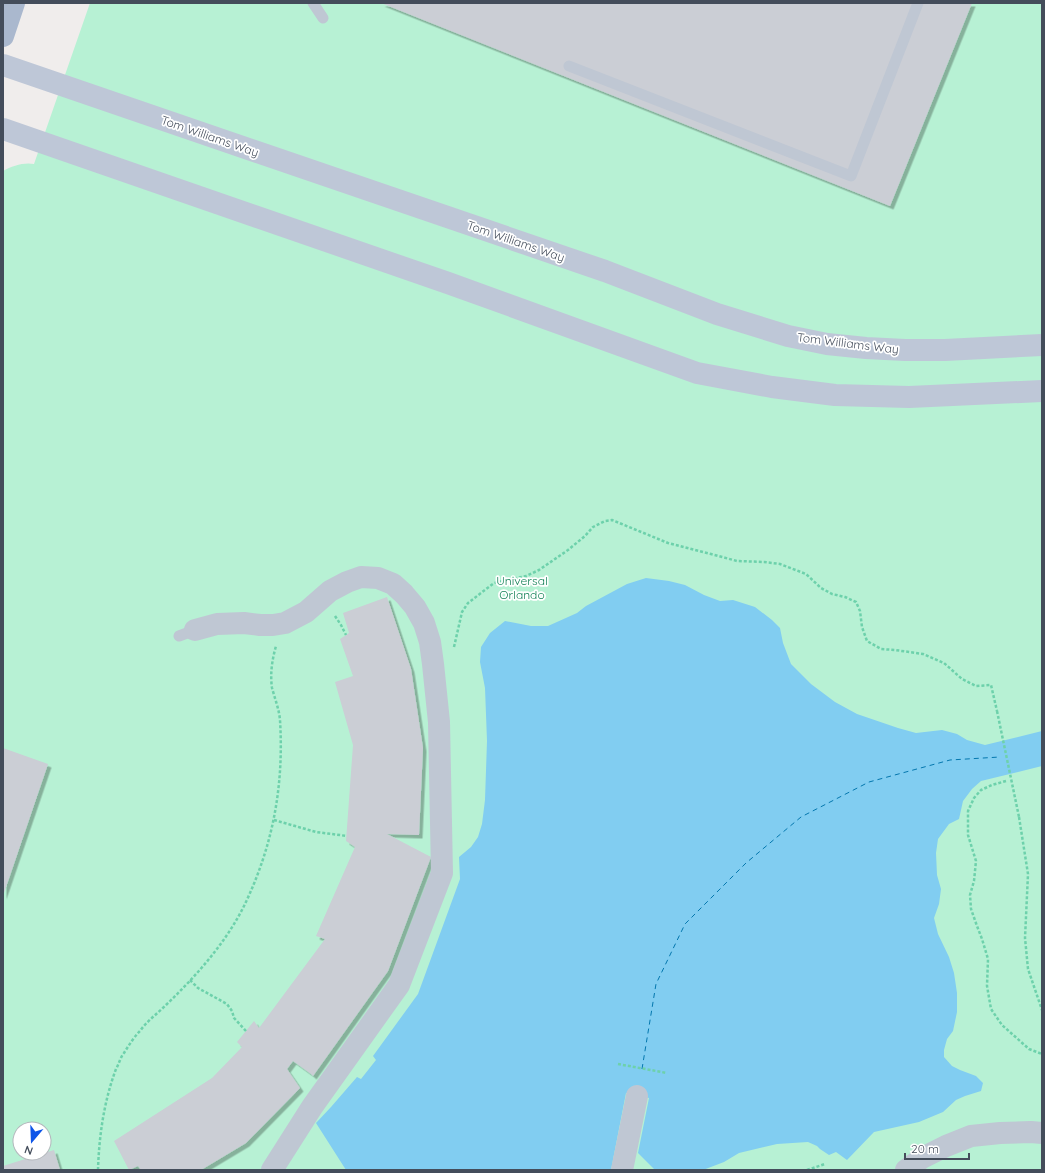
<svg xmlns="http://www.w3.org/2000/svg" width="1045" height="1173" font-family="Quicksand,sans-serif">
	<style>
		.green { fill: #b7f1d4; fill-rule: evenodd }
		.water { fill: #81cdf1 }
		.lines { fill: none; stroke-linecap: round; stroke-linejoin: round }
		.ferry { stroke: #0477ae; stroke-width: 1; stroke-dasharray: 5 4; stroke-linecap: butt }
		.building { fill: #cbced5; filter: url(#shadow) }
		.path { stroke: #6dd1ab; stroke-width: 2.5; stroke-dasharray: 3 2; stroke-linecap: butt }
		.lane { stroke: #bfc7d3; stroke-width: 11 }
		.street { stroke: #bfc7d3; stroke-width: 22 }
		.secondary { stroke: #bec7d7; stroke-width: 22 }
		.primary { stroke: #aab8ce; stroke-width: 22 }
		.path-bridge { stroke: #6dd1ab; stroke-width: 2.5; stroke-dasharray: 3 2; stroke-linecap: butt }
		.labels { text-anchor: middle; dominant-baseline: central; stroke-width: 3.5; stroke-linejoin: round; paint-order: stroke }
		.street-label { font-size: 12px; fill: #444d5b; stroke: #fff }
		.park-label { font-size: 12px; fill: #118055; stroke: #fff }
	</style>
	<defs>
		<filter id="shadow"><feDropShadow dx="3.5" dy="3.5" stdDeviation="0" flood-color="#0004"/></filter>
	</defs>
	<rect width="100%" height="100%" fill="#f0edec"/>
	<path class="green" d="M90,3h952v1167h-1039v-999c9,-5 21,-9 31,-7zM20,1129h24v24h-24z"/>
	<path class="water" d="M646,578l23,3 16,4 19,10 16,6 13,-1 22,7 17,13 8,8 3,15 8,21 20,20 24,18 22,12 41,14 18,5 26,-3 15,4 10,6 18,5 57,-14v35l-61,15 -9,8 -9,12 -4,18 -10,5 -11,15 -2,14 1,22 4,14 -2,15 -5,14 4,16 11,23 5,16 3,20v19l-4,19 -6,8 -3,11v7l8,9 8,4 16,6 7,7 -2,8 -16,5 -9,4 -13,12 -24,10 -45,10 -27,28 -11,-8 -7,3 -9,-6 -3,-3 -9,-4 -31,2 -38,9 -15,9 -21,8h-48l-17,-17 11,-55 -23,-5 -15,77h-265l-30,-47 15,-16 26,-30 4,2 15,-19 -3,-4 45,-62 42,-115 -1,-22 12,-10 7,-10 4,-13 3,-24 2,-59 -2,-53 -5,-26 1,-15 9,-14 15,-12 26,5h17l29,-13 9,-7 41,-22z"/>
	<g class="lines">
		<path class="ferry" d="M642,1069l14,-85 29,-60 61,-61 55,-46 68,-35 81,-22 50,-3"/>
	</g>
	<g class="building">
		<path d="M381,3h591l-82,203z"/>
		<path d="M387,597l24,72 12,79 -4,87 -32,-1 44,23 -43,114 -75,105 -2,-2 -18,-13 -6,8 13,19 -54,55 -45,27h-60l-3,-4 -9,4 -15,-29 98,-63 30,-31 -5,-5 17,-21 5,7 66,-89 -9,-3 39,-89 -9,-6 7,-96 -18,-63 18,-6 -13,-37 9,-6 -6,-20z"/>
		<path d="M3,748l45,16 -45,132z"/>
		<path d="M54,1150l6,20h-57v-4z"/>
	</g>
	<g class="lines">
		<g class="path">
			<path d="M335,616l6,9 5,10"/>
			<path d="M454,647l8,-35 6,-9 26,-20 32,-7 13,-6 29,-20 17,-14 8,-9 12,-6 7,-1 56,23 43,11 26,7 27,1 16,2 26,10 15,14 11,6 13,3 11,5 4,9 2,16 5,14 14,8 14,1 28,4 21,9 18,16 14,7 15,-1 6,26"/>
			<path d="M1006,781l-14,4 -11,5 -7,8 -6,13v24l8,26 -2,20 -4,14 1,14 6,17 5,13 6,20 -1,27 4,23 11,16 27,24 13,5"/>
			<path d="M1019,817l9,57 -3,64 3,31 14,41"/>
			<path d="M274,820l42,12 31,4"/>
			<path d="M190,980l8,8 29,16 5,7 2,7 12,13"/>
			<path d="M618,1064l49,9"/>
			<path d="M98,1170c1,-34 6,-69 18,-101 3,-5 4,-11 8,-16 5,-8 10,-16 16,-22 7,-10 17,-17 26,-26 30,-29 59,-61 78,-99 29,-60 40,-120 36,-186 -1,-11 -5,-21 -8,-32 -2,-14 0,-28 4,-42"/>
			<path d="M807,1170l18,-6"/>
		</g>
		<g class="lane">
			<path d="M313,3l10,15"/>
			<path d="M569,66l282,110 67,-173"/>
			<path d="M179,636l16,-6"/>
		</g>
		<g class="street">
			<path d="M195,630l22,-6 27,-1 16,2h13l12,-2 21,-11 24,-21 17,-9 14,-5 17,1 15,6 11,10 11,13 9,16 6,19 3,22 6,58 3,151 -43,112 -87,122 -40,63"/>
			<path d="M622,1170l15,-74"/>
			<path d="M906,1170l16,-12 24,-12 25,-10 29,-3 31,-1 11,1"/>
		</g>
		<g class="secondary">
			<path d="M3,65l602,206 112,43 71,22 39,8 39,4 39,2h40l97,-5"/>
			<path d="M3,129l445,154 249,90 75,14 63,8 74,2 133,-6"/>
		</g>
		<path class="primary" d="M3,36l11,-33"/>
		<path class="path-bridge" d="M997,711l22,106"/>
	</g>
	<g class="labels">
		<g class="street-label">
			<text transform="translate(210 136) rotate(19)">Tom Williams Way</text>
			<text transform="translate(516 241) rotate(19)">Tom Williams Way</text>
			<text transform="translate(848 343) rotate(7)">Tom Williams Way</text>
		</g>
		<g class="park-label">
			<text x="522" y="580">Universal<tspan x="522" dy="14">Orlando</tspan></text>
		</g>
	</g>
	<rect width="1045" height="1173" fill="none" stroke="#444d5b" stroke-width="8"/>
	<g transform="translate(32 1141) rotate(199)"><circle r="19" fill="#ffffff" stroke="#b4b8bd"/>
	<path d="M0-3L7 15L0 10L-7 15Z" fill="#0e55e8"/>
	<text y="-6" font-size="11" font-weight="bold" text-anchor="middle" fill="#444d5b">N</text>
	</g>
	<path d="M905 1153v6h64v-6" fill="none" stroke="#444d5b" stroke-width="2"/>
	<text x="911" y="1153" font-size="12" fill="#444d5b" stroke="#ffffff" stroke-width="3" paint-order="stroke">20 m</text>
</svg>
